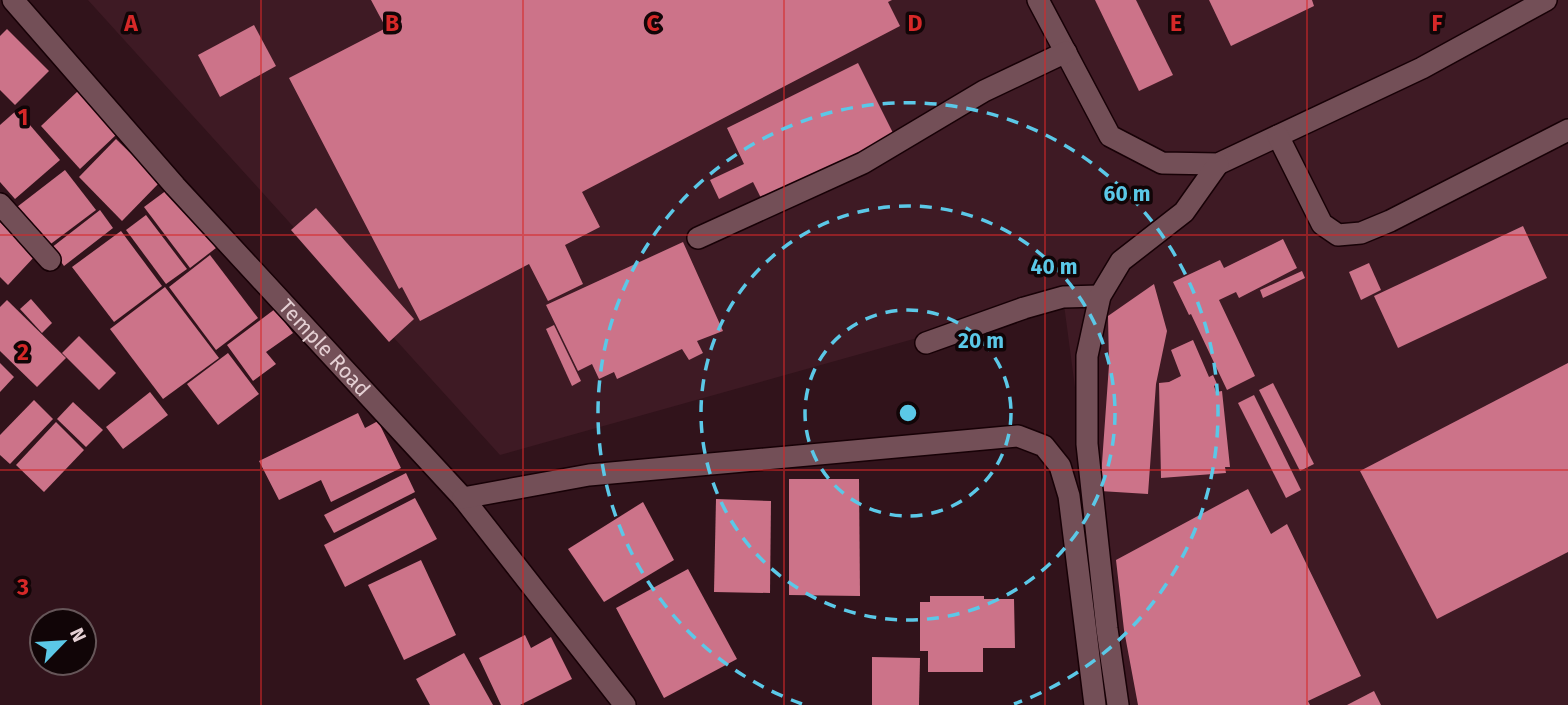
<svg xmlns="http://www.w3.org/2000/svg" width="1568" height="705" font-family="'Fira Sans',sans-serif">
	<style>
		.built { fill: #3e1a24 }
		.building { fill: #cc7389 }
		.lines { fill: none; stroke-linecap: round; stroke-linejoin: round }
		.minor-casing { stroke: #170106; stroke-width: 24 }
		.minor { stroke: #734f57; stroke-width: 21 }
		.grid { fill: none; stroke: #d62828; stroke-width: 2; stroke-opacity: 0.55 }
		.ring { fill: none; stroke: #5bc8e7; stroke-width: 3.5; stroke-dasharray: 12 9 }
		.labels { text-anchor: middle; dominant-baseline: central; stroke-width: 7; stroke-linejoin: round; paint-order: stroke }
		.street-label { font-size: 21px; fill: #e5d0d4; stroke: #110507 }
		.grid-label { font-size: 23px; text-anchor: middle; font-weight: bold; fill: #d62828; stroke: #110507; stroke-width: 7; stroke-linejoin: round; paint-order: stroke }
		.centre { fill: #5bc8e7; stroke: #110507; stroke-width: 3.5 }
		.ring-label { font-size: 21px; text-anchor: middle; font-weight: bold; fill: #5bc8e7; stroke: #110507; stroke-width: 7; stroke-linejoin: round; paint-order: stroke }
	</style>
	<rect width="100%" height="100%" fill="#31131b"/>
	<path class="built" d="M88,0h1480v705h-451l-54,-408 -563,158z"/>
	<g class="building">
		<path d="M371,0h521l-4,2 12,24 -318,166 18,35 -35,18 18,39 -35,17 -19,-37 -109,57 -18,-34 -3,2 -110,-211 97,-50z"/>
		<path d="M1095,0h41l37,75 -34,16z"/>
		<path d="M1209,0h103l2,6 -83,40z"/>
		<path d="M254,25l22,41 -56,31 -22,-42z"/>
		<path d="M7,29l42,42 -34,34 -15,-15v-54z"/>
		<path d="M858,63l37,74 -132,65 -10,-20 -34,17 -9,-19 34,-16 -17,-36z"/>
		<path d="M78,91l39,43 -37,35 -39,-43z"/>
		<path d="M17,110l43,50 -45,39 -15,-17v-57z"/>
		<path d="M116,139l44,43 -38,39 -43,-44z"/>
		<path d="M65,170l31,40 -48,36 -31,-39z"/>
		<path d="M171,187l45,61 -26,20 -46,-61z"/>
		<path d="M316,208l98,111 -25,23 -98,-112z"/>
		<path d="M100,210l13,18 -49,38 -13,-18z"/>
		<path d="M146,215l41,54 -21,15 -40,-54z"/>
		<path d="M0,222l35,34 -27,29 -8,-8z"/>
		<path d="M1523,226l24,52 -149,70 -24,-52z"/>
		<path d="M121,231l41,55 -48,36 -42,-55z"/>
		<path d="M1283,239l14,29 -58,30 -3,-6 -17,8 36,76 -28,14 -36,-76 -2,1 -16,-33 47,-22 4,8z"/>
		<path d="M683,242l40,89 -26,10 6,12 -14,7 -7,-11 -65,30 -3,-7 -15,7 -7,-15 -14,7 -32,-66z"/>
		<path d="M210,255l48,63 -42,32 -47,-63z"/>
		<path d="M1369,263l12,27 -20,10 -12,-28z"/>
		<path d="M1302,271l3,7 -42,20 -3,-8z"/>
		<path d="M1154,284l13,47 -11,53 -8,110 -48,-3 9,-126 -1,-49z"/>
		<path d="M165,287l54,71 -56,41 -53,-70z"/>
		<path d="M31,299l21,24 -10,10 -22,-24z"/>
		<path d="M7,300l59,58 -29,29 -37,-36v-44z"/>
		<path d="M275,309l18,24 -27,19 10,12 -23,17 -26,-36z"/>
		<path d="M554,325l27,56 -9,5 -26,-57z"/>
		<path d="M79,336l37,37 -17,17 -37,-37z"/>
		<path d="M1193,340l16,37 4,-2 4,9 -3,2 2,6 6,-1 8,76h-5l1,6 -65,5 -2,-95 10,-1 12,-6 -10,-26z"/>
		<path d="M228,353l31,41 -41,31 -31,-41z"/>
		<path d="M0,363l14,14 -14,15z"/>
		<path d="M1568,363v189l-131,67 -77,-148z"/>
		<path d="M1273,383l41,81 -14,7 -41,-81z"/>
		<path d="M150,392l18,23 -45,34 -17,-22z"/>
		<path d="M1254,395l47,95 -15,8 -48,-95z"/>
		<path d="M34,400l19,19 -43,45 -10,-9v-20z"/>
		<path d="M73,402l30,28 -17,17 -29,-28z"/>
		<path d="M358,413l7,15 13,-7 23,47 -70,34 -10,-22 -42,20 -20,-39z"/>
		<path d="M56,422l28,28 -40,42 -28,-27z"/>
		<path d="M406,473l9,19 -81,41 -10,-18z"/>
		<path d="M789,479h70l1,117 -71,-1z"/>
		<path d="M1248,489l23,45 16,-10 74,152 -53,25 2,4h-172l-14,-75 -8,-70z"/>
		<path d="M415,498l22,41 -92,48 -21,-42z"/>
		<path d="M716,499l55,2 -1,92 -56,-1z"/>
		<path d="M643,502l31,58 -70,42 -36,-53z"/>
		<path d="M421,560l35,75 -52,25 -36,-75z"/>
		<path d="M688,569l49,90 -73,39 -48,-90z"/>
		<path d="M930,596h54v3h30l1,49h-32v24h-55v-21h-8v-49h10z"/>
		<path d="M525,635l6,13 20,-11 21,42 -52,26h-19l-22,-47z"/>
		<path d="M464,653l29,52h-63l-14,-26z"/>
		<path d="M872,657l48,1 -1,47h-47z"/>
		<path d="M1374,691l7,14h-34z"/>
	</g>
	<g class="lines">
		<g class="minor-casing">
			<g id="minor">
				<path id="s1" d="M13,0l162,186 288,312 162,207"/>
				<path d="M1038,0l72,136 52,27 56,1 204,-96 124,-68"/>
				<path d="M1278,136l44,88 16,11 23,-2 29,-12 178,-91"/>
				<path d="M0,204l50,56"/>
				<path d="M698,238l165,-75 121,-72 82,-39"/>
				<path d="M926,343l98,-35 39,-11 37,-1"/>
				<path d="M463,498l126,-23 429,-39 26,10 16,20 9,30 26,209"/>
				<path d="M1118,705l-11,-76 -20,-185v-88l13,-60 21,-35 63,-49 34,-48"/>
			</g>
		</g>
		<use href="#minor" class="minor"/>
	</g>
	<path class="grid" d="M261,0v705M523,0v705M784,0v705M1045,0v705M1307,0v705M0,235h1568M0,470h1568"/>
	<g class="ring">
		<circle cx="908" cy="413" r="103"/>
		<circle cx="908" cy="413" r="207"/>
		<path d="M802 704A310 310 0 1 1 1014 704"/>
	</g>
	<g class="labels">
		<g class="street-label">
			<text stroke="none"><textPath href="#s1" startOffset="467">Temple Road</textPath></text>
		</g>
	</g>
	<g class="grid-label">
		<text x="131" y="31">A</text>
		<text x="392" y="31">B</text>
		<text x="653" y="31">C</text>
		<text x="915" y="31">D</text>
		<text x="1176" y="31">E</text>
		<text x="1437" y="31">F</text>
		<text x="23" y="125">1</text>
		<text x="23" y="360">2</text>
		<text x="23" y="595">3</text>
	</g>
	<circle cx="908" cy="413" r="10" class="centre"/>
	<g class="ring-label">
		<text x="1127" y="201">60 m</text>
		<text x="1054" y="274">40 m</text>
		<text x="981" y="348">20 m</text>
	</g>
	<g transform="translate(63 642) rotate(65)"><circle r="33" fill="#110507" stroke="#665659" stroke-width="2"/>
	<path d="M0-5L12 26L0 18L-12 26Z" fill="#5bc8e7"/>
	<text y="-10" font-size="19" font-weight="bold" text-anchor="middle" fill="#e5d0d4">N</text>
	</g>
</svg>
